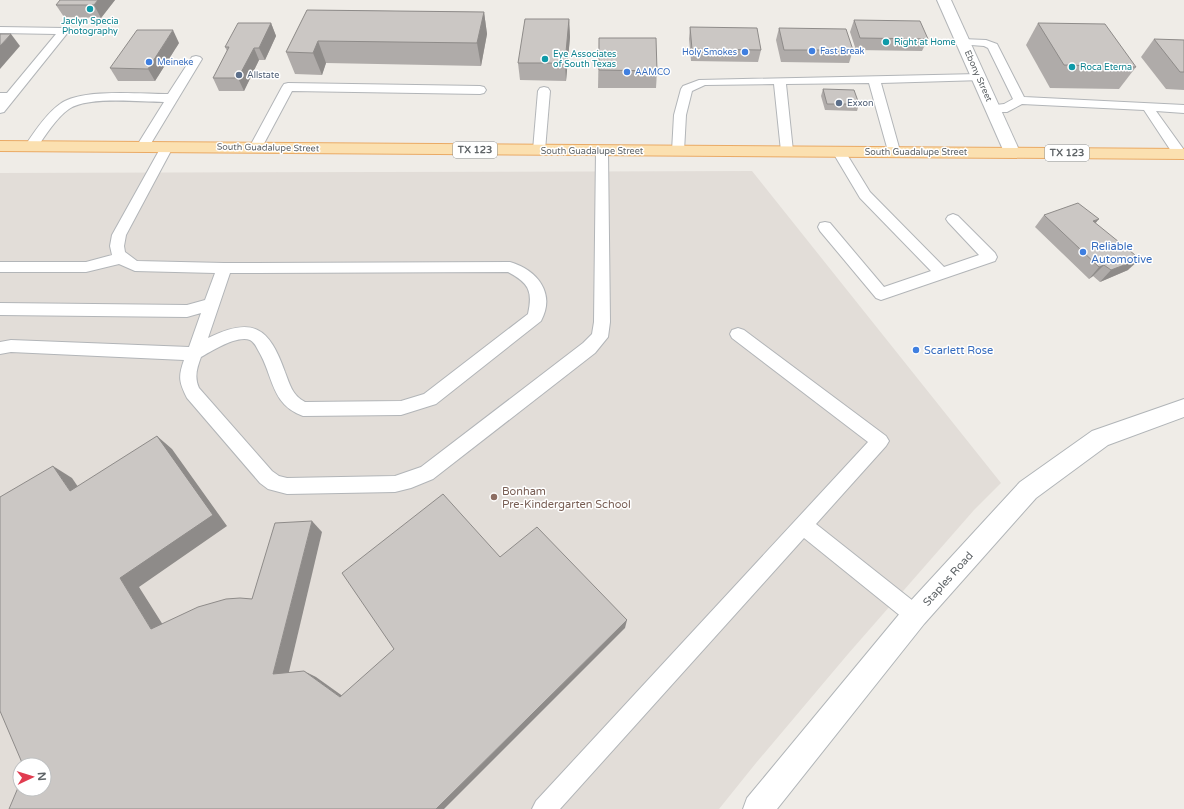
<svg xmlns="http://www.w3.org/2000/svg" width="1184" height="809" font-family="'Varela Round',sans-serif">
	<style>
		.education { fill: #e2ddd8; fill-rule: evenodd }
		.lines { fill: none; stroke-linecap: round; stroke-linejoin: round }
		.service-casing { stroke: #b2b5b8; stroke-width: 2 }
		.minor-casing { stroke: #b2b5b8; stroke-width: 2 }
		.secondary-casing { stroke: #b1b5b8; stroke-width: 2 }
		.primary-casing { stroke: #eaaa65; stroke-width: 2 }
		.service { fill: #fff; fill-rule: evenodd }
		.minor { fill: #fff; fill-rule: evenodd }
		.secondary { fill: #fff; fill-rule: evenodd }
		.primary { fill: #fbe0b0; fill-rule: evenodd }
		.wall { fill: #afaba9 }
		.shaded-wall { fill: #8e8b89 }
		.building { fill: #cbc7c4; stroke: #8e8b89 }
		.culture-dot { fill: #0f9aa8; stroke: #fff; stroke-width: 1.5 }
		.shop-dot { fill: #3f7fe0; stroke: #fff; stroke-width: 1.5 }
		.service-dot { fill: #5c6f8a; stroke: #fff; stroke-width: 1.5 }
		.education-dot { fill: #8d6e63; stroke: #fff; stroke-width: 1.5 }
		.labels { text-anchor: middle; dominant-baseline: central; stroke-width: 3; stroke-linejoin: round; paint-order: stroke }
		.far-culture-label { font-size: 9px; fill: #0d838f; stroke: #fff; text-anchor: start }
		.far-shop-label { font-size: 9px; fill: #366cbe; stroke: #fff; text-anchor: start }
		.far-service-label { font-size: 9px; fill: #4e5e75; stroke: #fff; text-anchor: start }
		.far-street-label { font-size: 9px; fill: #5e6366; stroke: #fff }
		.shield { fill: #fff; stroke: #8e9294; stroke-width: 1 }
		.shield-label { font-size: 10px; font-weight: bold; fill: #5e6366 }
		.shop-label { font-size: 11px; fill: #366cbe; stroke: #fff; text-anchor: start }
		.education-label { font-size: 11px; fill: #785e54; stroke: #fff; text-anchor: start }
		.street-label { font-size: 11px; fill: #5e6366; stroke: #fff }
	</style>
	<rect width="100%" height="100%" fill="#efece7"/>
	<path class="education" d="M752,171l249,312 -27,27 -126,144 -92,109 -37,46h-719v-636zM20,765h24v24h-24z"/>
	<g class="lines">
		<g class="service-casing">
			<g id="service">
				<path d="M0,27l64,1 5,3 -65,81 -4,1v-20h7l49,-59 -56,-1z"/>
				<path d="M962,39l24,1 11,4 27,53 160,8v8l-28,-2 28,39v7h-9l-31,-47 -122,-6 -15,8h-19l-2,-3 2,-3 16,-2 9,-5 -25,-51 -4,-2 -26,-2 -2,-2 2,-2z"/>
				<path d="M196,56l4,1 2,2 -55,91h-10l-1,-3 28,-45c-24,0 -76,-6 -95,7 -13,9 -24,27 -33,40h-10l-1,-3c9,-14 21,-32 35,-42 21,-16 81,-10 108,-10l24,-37z"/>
				<path d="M979,74l4,2 2,2 -2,2 -102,3 19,68 -1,3 -5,1 -5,-1 -1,-3 -19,-68 -83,1 7,67 -1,3 -5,1 -5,-1 -1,-3 -7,-67 -69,1 -13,6 -6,24 -2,36 -1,3 -5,1 -5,-1 -1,-3 2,-36 7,-26 2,-3 16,-6z"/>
				<path d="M288,83l192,3 4,1 2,3 -2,3 -4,1 -188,-3 -32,60h-10l-1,-3 33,-61 2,-3z"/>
				<path d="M544,87l4,1 2,3 -5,59 -1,3 -5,1 -5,-1 -1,-3 5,-59 2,-3z"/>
				<path d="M167,143l5,1 1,3 -47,88 -2,11 1,6 12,9 87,2 286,-1c27,8 46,31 31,59l-105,83 -35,11 -98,1c-33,-12 -29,-40 -45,-66 -2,-4 -4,-8 -8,-10 -13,-5 -38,11 -49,17 -4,11 -7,20 -2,31l73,83 7,5 8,2 108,-2 26,-9 162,-124 9,-9 2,-12 2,-171 1,-3 5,-1 5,1 1,3 2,171 -2,15 -13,16 -162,126 -22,9 -16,4 -108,2 -19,-5 -8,-6 -73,-85c-8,-16 -9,-21 -3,-38l-173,-8 -11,2v-12l11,-2 178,7 12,-34 -14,4 -187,-2v-12l187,2 18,-5 10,-27 -80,-2 -16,-7 -33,8h-86v-10h86l26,-7 -2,-9 2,-11 49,-88 1,-3zM508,272c21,11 25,19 20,42l-104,80 -23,7 -96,1c-13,-7 -15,-17 -20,-30 -16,-45 -32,-56 -77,-34l22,-65z"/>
				<path d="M838,147l5,1 27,44 74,75 35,-12 -31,-33 -2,-3 2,-3 5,-2 5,2 37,37 2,4 -2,4 -114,39 -5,-2 -56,-67 -2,-4 2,-4 5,-1 5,1 54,64 47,-16 -71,-73 -28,-47 1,-3z"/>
				<path d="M738,328l6,2 142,106 3,5 -3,5 -70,78 106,84 3,7 -3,7 -7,3 -7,-3 -104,-84 -244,271h-28l4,-8 332,-359 -136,-104 -2,-4 2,-4z"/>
			</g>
		</g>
		<g class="minor-casing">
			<path id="minor" d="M937,0h14l69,152 -2,4 -6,1 -6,-1 -2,-4z"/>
		</g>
		<g class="secondary-casing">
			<path id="secondary" d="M1184,399v18l-76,28 -72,53 -112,126 -147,185h-34l4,-11 159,-192 114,-124 72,-51z"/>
		</g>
		<g class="primary-casing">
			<path id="primary" d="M0,141l1184,8v10l-1184,-8z"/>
		</g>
		<use href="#service" class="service"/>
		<use href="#minor" class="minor"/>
		<use href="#secondary" class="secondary"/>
		<use href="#primary" class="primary"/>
	</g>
	<g class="wall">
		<path d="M115,0l-14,18 -37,-1 -8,-12z"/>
		<path d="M307,10l177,2 3,22 -6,32 -155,-3 -4,12 -27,-1 -9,-22z"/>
		<path d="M569,19l1,18 -4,44 -46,-1 -2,-17z"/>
		<path d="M854,20l74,19 -6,12 -66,-1 -6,-18z"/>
		<path d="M271,23l5,13 -11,24h-6l-15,31h-25l-6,-13 14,-27 -2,-4z"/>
		<path d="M1038,23l98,44 -17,22 -69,-1 -24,-43z"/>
		<path d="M690,27l71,23 -3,12 -67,-1 -2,-22z"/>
		<path d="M779,28l74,22 -4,13 -68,-1 -5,-22z"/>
		<path d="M599,38l58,33 -1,17h-58z"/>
		<path d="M1154,39l30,1v50l-18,-1 -25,-32z"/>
		<path d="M179,43l-24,38h-37l-8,-13z"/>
		<path d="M823,89l36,15 -2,7 -32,-1 -4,-14z"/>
		<path d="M1044,215l51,8 33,47 -28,12 -7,-6 -4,3 -54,-52z"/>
	</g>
	<g class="shaded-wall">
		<path d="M98,0h17l-14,18 -7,-13z"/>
		<path d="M484,12l3,22 -6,32 -4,-23z"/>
		<path d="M569,19l1,18 -4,44 -1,-18z"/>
		<path d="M271,23l5,13 -11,24 -6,-12z"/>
		<path d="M173,30l6,13 -24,38 -7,-12z"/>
		<path d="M11,34l9,12 -20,23v-23z"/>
		<path d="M318,41l8,22 -4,12 -9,-22z"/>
		<path d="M254,48l5,12 -15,31 -6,-13z"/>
		<path d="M1099,219l-10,12 4,-10z"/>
		<path d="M1140,259l-12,11 -28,12 11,-12z"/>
		<path d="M1104,265l-11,11 -4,3 10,-12z"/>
		<path d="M157,436l15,13 55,77 -88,61 31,49 -19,-7 -31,-51z"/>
		<path d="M53,466l19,12 17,25 -19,-12z"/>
		<path d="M312,521l10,11 -35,148 -14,-6z"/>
		<path d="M627,620l-2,8 -181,181h-8z"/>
		<path d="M304,671l12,6 35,25 -11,-5z"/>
	</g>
	<g class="building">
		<path d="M60,0h38l-4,5h-38z"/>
		<path d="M307,10l177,2 -7,31 -159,-2 -5,12 -27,-1z"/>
		<path d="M525,19h44l-4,44h-47z"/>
		<path d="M854,20l66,1 8,18 -68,-1z"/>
		<path d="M238,23h33l-12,25h-5l-16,30h-25l16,-31h-4z"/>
		<path d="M1038,23l67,1 31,43 -72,-2z"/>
		<path d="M690,27l67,1 4,22 -69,-1z"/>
		<path d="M779,28l67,1 7,21h-69z"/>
		<path d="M137,30h36l-25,39 -38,-1z"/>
		<path d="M0,34h11l-11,12z"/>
		<path d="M599,38h57l1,33 -58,-1z"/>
		<path d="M1154,39l30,1v32h-4z"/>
		<path d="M823,89l31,1 5,14h-32z"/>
		<path d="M1078,203l21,16 -6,2 47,38 -29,11 -7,-5 -5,2 -55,-52z"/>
		<path d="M157,436l56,79 -93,63 31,51 47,-22 28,-8 14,-1 12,1 23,-76 37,-2 -39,153 31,-3 36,26 54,-48 -52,-76 101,-79 57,63 37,-30 90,93 -191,189h-427l11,-26v6h24v-24h-21l-23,-54v-214l53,-31 17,25z"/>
	</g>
	<g class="culture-dot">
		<circle cx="90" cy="9" r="4"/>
		<circle cx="886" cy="42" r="4"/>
		<circle cx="545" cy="59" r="4"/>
		<circle cx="1072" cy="67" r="4"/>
	</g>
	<g class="shop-dot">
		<circle cx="812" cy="51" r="4"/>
		<circle cx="745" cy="52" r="4"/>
		<circle cx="149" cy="62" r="4"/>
		<circle cx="627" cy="72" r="4"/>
		<circle cx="1083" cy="252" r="4"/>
		<circle cx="916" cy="350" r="4"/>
	</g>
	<g class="service-dot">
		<circle cx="239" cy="75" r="4"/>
		<circle cx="839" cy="103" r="4"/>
	</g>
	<circle class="education-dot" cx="494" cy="497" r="4"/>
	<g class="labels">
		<g class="far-culture-label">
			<text x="90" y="21" text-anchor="middle">Jaclyn Specia<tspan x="90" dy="10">Photography</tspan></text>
			<text x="894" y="42">Right at Home</text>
			<text x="553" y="54">Eye Associates<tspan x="553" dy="10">of South Texas</tspan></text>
			<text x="1080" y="67">Roca Eterna</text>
		</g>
		<g class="far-shop-label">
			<text x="820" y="51">Fast Break</text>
			<text x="737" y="52" text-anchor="end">Holy Smokes</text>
			<text x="157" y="62">Meineke</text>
			<text x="635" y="72">AAMCO</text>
		</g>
		<g class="far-service-label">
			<text x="247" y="75">Allstate</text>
			<text x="847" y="103">Exxon</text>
		</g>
		<g class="far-street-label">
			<text transform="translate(978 76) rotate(66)">Ebony Street</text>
			<text transform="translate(268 148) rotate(1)">South Guadalupe Street</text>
			<text x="592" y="151">South Guadalupe Street</text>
			<text x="916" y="152">South Guadalupe Street</text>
		</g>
		<g class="shield">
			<rect x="453" y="142" width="44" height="16" rx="3"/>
			<rect x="1045" y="145" width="44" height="16" rx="3"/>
		</g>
		<g class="shield-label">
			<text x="475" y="150">TX 123</text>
			<text x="1067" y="153">TX 123</text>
		</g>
		<g class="shop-label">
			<text x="1091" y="246">Reliable<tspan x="1091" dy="13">Automotive</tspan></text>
			<text x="924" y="350">Scarlett Rose</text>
		</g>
		<g class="education-label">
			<text x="502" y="491">Bonham<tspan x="502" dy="13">Pre-Kindergarten School</tspan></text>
		</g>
		<g class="street-label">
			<text transform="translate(948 579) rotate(-48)">Staples Road</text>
		</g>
	</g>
	<g transform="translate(32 777) rotate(86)"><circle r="19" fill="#ffffff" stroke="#bfc1c2"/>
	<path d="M0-3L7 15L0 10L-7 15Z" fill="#e13c50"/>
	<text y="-6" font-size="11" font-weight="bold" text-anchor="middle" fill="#5e6366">N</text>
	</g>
</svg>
